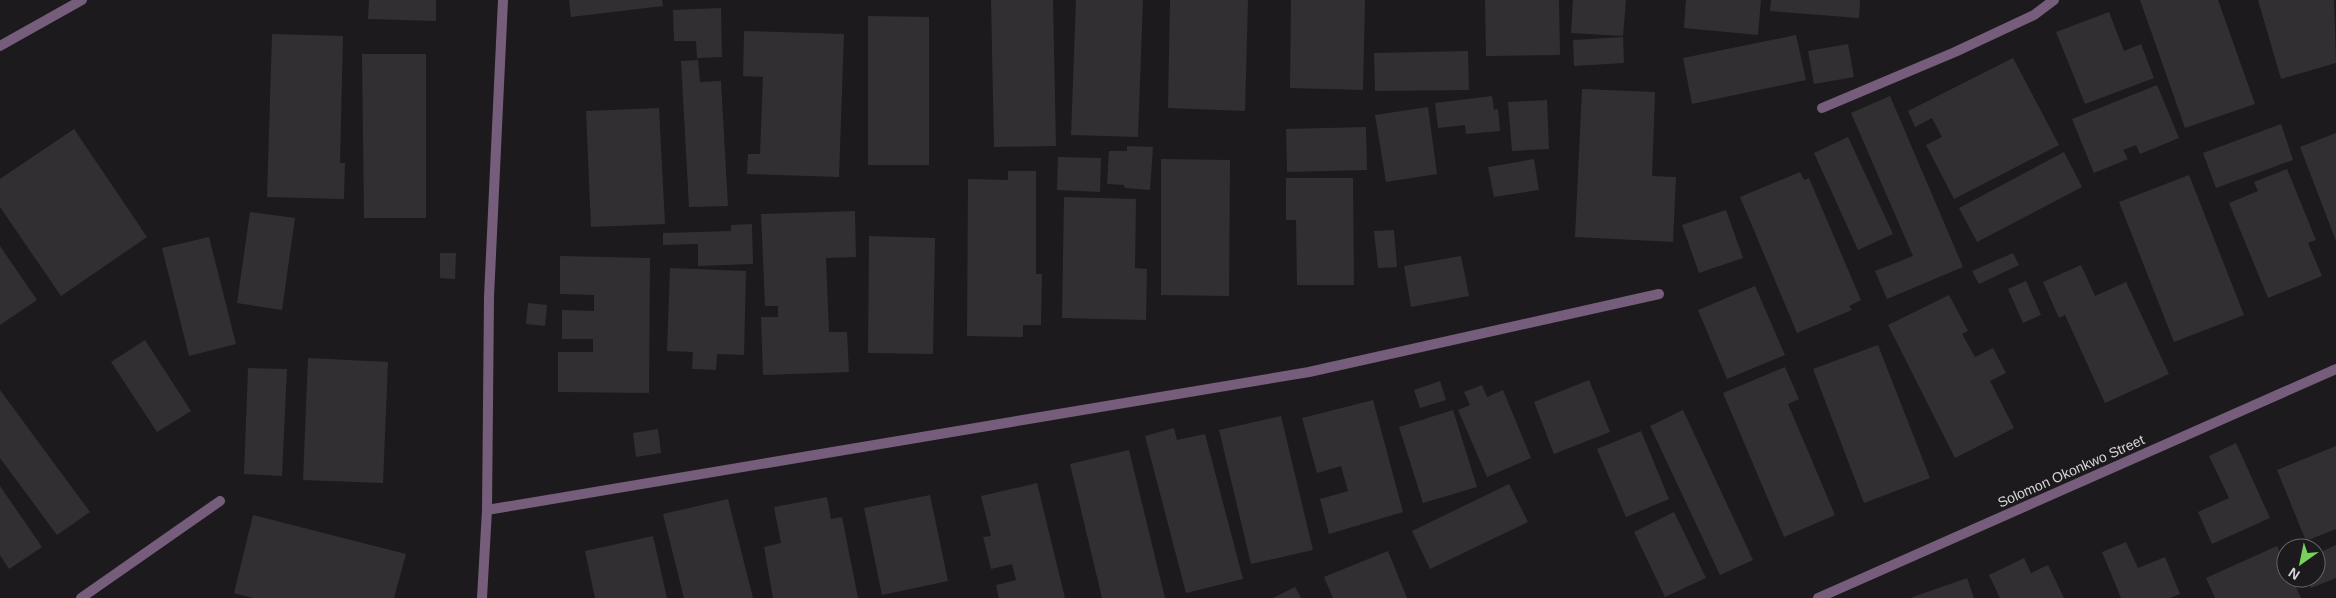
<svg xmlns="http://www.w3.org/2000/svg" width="2336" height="598" font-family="Helvetica,sans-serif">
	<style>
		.building { fill: #322f32 }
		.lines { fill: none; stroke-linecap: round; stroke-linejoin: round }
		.minor { stroke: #755d7b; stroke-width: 10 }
		.labels { text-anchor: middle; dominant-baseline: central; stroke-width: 4; stroke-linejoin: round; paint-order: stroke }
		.street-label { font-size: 14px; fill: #d7d5d8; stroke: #1c1a1d }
	</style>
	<rect width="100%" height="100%" fill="#1c1a1d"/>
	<g class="building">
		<path d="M369,0h67v21l-68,-2z"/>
		<path d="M569,0h93l1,6 -92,11z"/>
		<path d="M991,0h62l3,146 -62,1z"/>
		<path d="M1076,0h67l-5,137 -67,-2z"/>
		<path d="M1170,0h78l-3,111 -77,-3z"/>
		<path d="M1291,0h74l-2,90 -73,-2z"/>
		<path d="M1485,0h74l1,55 -74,1z"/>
		<path d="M1573,0h53l-3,36 -52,-3z"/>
		<path d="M1686,0h75l-3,35 -74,-7z"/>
		<path d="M1771,0h89l-1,18 -89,-7z"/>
		<path d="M2140,0h78l37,104 -70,24z"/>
		<path d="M2258,0h76l2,63 -55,16z"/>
		<path d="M721,8l1,49 -25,1 -1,-17h-22l-1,-31z"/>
		<path d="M2109,12l15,39 17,-7 13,34 -69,26 -29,-72z"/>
		<path d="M868,16l61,1v148h-61z"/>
		<path d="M744,31l100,3 -5,143 -92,-3 1,-20h12l3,-77 -20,-1z"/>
		<path d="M272,34l71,2 -3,127h5l-1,36 -77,-2z"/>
		<path d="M1796,35l10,45 -114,24 -9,-46z"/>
		<path d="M1623,37l1,26 -50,3 -1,-26z"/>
		<path d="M1848,44l6,33 -40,7 -6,-33z"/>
		<path d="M1468,51l1,39 -94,1 -1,-38z"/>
		<path d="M362,54h64v164h-62z"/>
		<path d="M2013,58l46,87 -105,54 -28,-54 16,-8 -10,-19 -17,9 -7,-16z"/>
		<path d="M698,60l2,22 21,-1 7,125 -39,1 -8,-146z"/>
		<path d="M2157,85l22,53 -39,16 -4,-9 -13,5 5,9 -34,14 -22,-54z"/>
		<path d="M1582,89l73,3 -3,84 24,1 -3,65 -98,-5z"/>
		<path d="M1492,96l2,14 4,-1 2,22 -34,3 -1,-9 -27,3 -3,-25z"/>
		<path d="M1890,96l73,171 -76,32 -12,-28 38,-15 -62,-143z"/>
		<path d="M1547,100l2,49 -37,2 -4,-49z"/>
		<path d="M1428,107l9,67 -51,8 -11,-67z"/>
		<path d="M659,108l6,116 -74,3 -5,-116z"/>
		<path d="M2281,124l12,36 -77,28 -13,-35z"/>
		<path d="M1366,127l1,43 -80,2 -1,-43z"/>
		<path d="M74,129l73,108 -86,59 -61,-89v-28z"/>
		<path d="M2336,133v108l-36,-94z"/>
		<path d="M1848,137l45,97 -35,16 -44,-97z"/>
		<path d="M1127,146l26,1 -3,43 -25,-2 -1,-3 -17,-1 2,-33h18z"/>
		<path d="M2064,152l18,35 -105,55 -18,-34z"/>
		<path d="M1058,157l43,1 -1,34 -43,-2z"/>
		<path d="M1161,159l69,1 -1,136 -68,-1z"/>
		<path d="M1534,159l5,31 -45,7 -6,-30z"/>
		<path d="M2287,169l29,71 -8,3 14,33 -54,22 -39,-95 29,-12 -4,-9z"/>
		<path d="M1008,171h28v103h6l-1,51h-18v12l-56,-1 1,-157 40,1z"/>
		<path d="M1800,172l4,8 5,-2 52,122 -12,6 3,4 -55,23 -57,-136z"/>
		<path d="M2189,175l55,140 -70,27 -55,-140z"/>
		<path d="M1286,178h67l1,107h-57l-1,-65h-10z"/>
		<path d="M1064,197l72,2 -1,69 12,1 -1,51 -84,-2z"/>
		<path d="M1726,210l17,48 -44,15 -17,-48z"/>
		<path d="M855,211l1,46 -30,1 3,74h18l2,40 -86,3 -2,-58h17v-11h-13l-4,-92z"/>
		<path d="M250,212l45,6 -13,92 -45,-7z"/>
		<path d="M752,224l1,40 -55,2v-22l-35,1v-12l68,-2v-6z"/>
		<path d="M1394,230l3,37 -19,1 -4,-37z"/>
		<path d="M869,236l66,2 -2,116 -65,-1z"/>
		<path d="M209,237l27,107 -47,12 -27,-108z"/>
		<path d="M0,246l37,54 -37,25z"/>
		<path d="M440,253h16l-1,26 -15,-1z"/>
		<path d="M2013,253l6,12 -40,19 -7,-13z"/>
		<path d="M560,256l90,2 -1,135 -91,-1v-40h35v-13h-31v-29l32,1v-16l-34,-1z"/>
		<path d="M1461,256l8,40 -58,11 -7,-41z"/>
		<path d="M2081,265l14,31 31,-14 43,92 -64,29 -40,-88 -6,3 -16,-36z"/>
		<path d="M670,268l76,3 -2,84 -27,-1 -1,16 -24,-1 1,-17 -26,-1z"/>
		<path d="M2026,281l15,34 -18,8 -15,-34z"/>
		<path d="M1755,286l30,69 -58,24 -29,-69z"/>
		<path d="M1949,295l19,36 -6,3 13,23 18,-9 13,25 -16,8 24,47 -59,30 -67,-133z"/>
		<path d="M528,303l19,2 -2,21 -19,-2z"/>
		<path d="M145,340l46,71 -34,21 -46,-70z"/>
		<path d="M1878,345l52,133 -66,25 -51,-134z"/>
		<path d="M308,358l80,4 -5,121 -80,-3z"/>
		<path d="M1785,367l14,32 -11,5 47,111 -51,22 -61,-144z"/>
		<path d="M248,368l39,1 -5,107 -38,-2z"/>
		<path d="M1589,380l21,52 -56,22 -20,-52z"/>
		<path d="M1440,381l6,19 -26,8 -6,-18z"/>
		<path d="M1482,385l5,12 16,-7 28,68 -44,19 -29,-67 12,-5 -6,-13z"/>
		<path d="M0,390l90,122 -33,23 -57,-77z"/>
		<path d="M1373,400l30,112 -74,22 -9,-35 28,-8 -7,-25 -24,7 -15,-55z"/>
		<path d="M1453,410l24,77 -54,16 -24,-76z"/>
		<path d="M1683,410l70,150 -33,15 -70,-149z"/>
		<path d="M1281,416l32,134 -62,14 -32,-134z"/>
		<path d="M1174,428l3,12 28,-6 38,145 -57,14 -41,-157z"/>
		<path d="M658,429l3,24 -25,4 -3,-24z"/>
		<path d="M1641,431l28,68 -43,18 -29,-68z"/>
		<path d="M2236,443l34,75 -58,26 -14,-32 31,-14 -20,-42z"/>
		<path d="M2336,446v83l-30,12 -29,-71z"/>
		<path d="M1129,450l36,148h-63l-32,-134z"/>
		<path d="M1037,483l28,115h-66l-3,-13 20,-5 -4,-16 -21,5 -8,-32 8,-1 -10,-40z"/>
		<path d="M1509,484l19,38 -98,47 -18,-38z"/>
		<path d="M0,486l42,61 -33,22 -9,-14z"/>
		<path d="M930,495l18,86 -66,14 -18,-87z"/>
		<path d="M827,497l4,22 11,-2 16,81h-85l-9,-51 17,-4 -7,-36z"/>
		<path d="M728,499l25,99h-69l-21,-84z"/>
		<path d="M1674,512l32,66 -41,19 -31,-65z"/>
		<path d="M253,515l153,39 -12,44h-141l-19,-5z"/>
		<path d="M653,536l14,62h-72l-10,-47z"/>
		<path d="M2126,542l12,26 27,-11 15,37 -10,4h-49l-19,-46z"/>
		<path d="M2336,545v33l-25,10 -4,-10h9v-24z"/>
		<path d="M2277,546l9,19v13h6l9,20h-86l-9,-20z"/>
		<path d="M1388,551l19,47h-74l-9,-21z"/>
		<path d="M2024,558l7,15 17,-8 16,33h-64l-11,-23z"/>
		<path d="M1967,578l7,20h-64z"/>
		<path d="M1295,587l6,11h-28z"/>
	</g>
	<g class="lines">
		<g class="minor">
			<path d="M0,46l82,-46"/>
			<path d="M1822,108l133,-56 79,-37 20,-15"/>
			<path d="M487,510l822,-138 350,-78"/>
			<path d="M81,598l139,-97"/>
			<path d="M482,598l5,-88 2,-213 14,-297"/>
			<path d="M1818,598l518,-229"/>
		</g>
	</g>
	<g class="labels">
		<g class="street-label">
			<text transform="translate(2071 471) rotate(-24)">Solomon Okonkwo Street</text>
		</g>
	</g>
	<g transform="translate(2301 563) rotate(213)"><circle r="24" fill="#1c1a1d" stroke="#676568"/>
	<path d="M0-4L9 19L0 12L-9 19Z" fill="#75d25b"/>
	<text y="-8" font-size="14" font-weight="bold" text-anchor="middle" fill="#d7d5d8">N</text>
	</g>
</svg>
